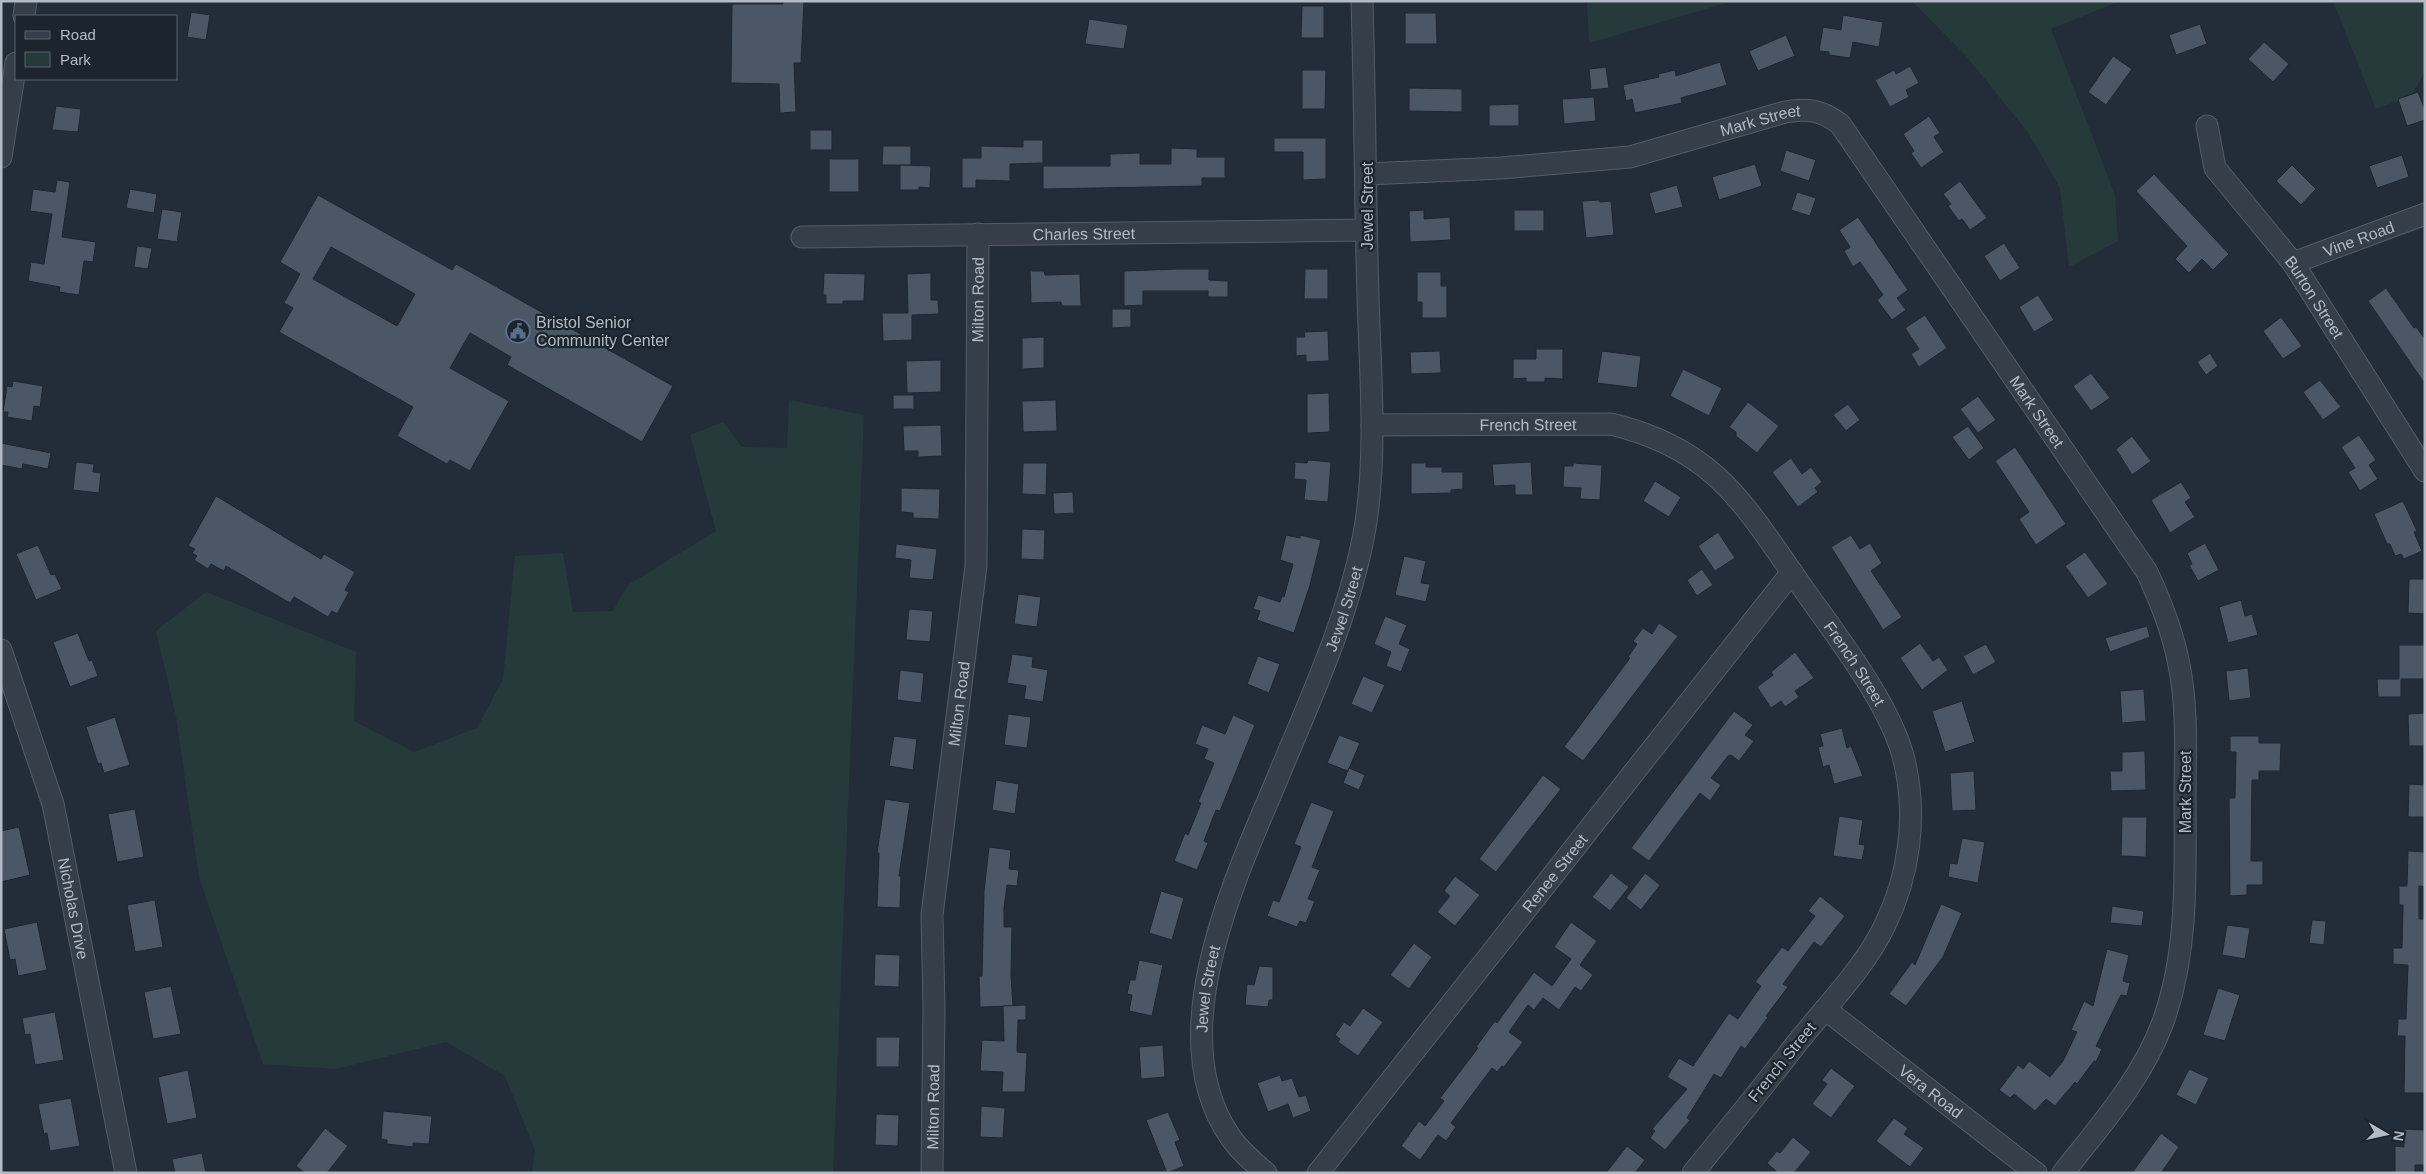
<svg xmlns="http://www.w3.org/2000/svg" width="2426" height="1174" font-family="Arial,sans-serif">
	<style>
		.green { fill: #263a3b }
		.building { fill: #4b5765; stroke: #1e2630; fill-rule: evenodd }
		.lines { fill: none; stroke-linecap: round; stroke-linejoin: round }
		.minor-casing { stroke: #545d67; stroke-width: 23 }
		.minor { stroke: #363f49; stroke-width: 21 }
		.labels { text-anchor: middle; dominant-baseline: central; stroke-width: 4.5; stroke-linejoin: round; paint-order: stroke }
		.street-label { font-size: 16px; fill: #b1bac5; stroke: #1c242e }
		.poi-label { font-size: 16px; fill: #b1bac5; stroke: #1c242e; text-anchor: start }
	</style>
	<rect width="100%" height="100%" fill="#232d39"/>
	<g class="green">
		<path d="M1587,1h146l-144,42z"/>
		<path d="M1912,1h208l-69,28 64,166 3,46 -49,26 -9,-79 -32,-56 -62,-76z"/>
		<path d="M2333,1h92v71l-14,24 -35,13z"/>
		<path d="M789,400l75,15 -31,758h-301l3,-23 -30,-74 -59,-34 -111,27 -72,-5 -64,-187 -23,-161 -20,-85 50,-39 150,60 -2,69 60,31 63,-24 26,-49 12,-123 48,-3 10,59 40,-1 15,-26 88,-54 -26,-96 33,-13 19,25 45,1z"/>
	</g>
	<g class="building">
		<path d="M783,1h21l-3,62h-7l2,49 -16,1 -1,-29 -48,-1 1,-79h51z"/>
		<path d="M1302,6h22v32h-23z"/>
		<path d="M191,12l19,3 -4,25 -19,-3z"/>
		<path d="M1405,13h31l1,31h-32z"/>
		<path d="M1843,15l40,7 -4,25 -26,-5 -3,16 -21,-3v-3l-10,-1 4,-24 18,3z"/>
		<path d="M1089,19l39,6 -4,24 -39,-5z"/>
		<path d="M2200,24l7,20 -31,11 -7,-20z"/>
		<path d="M1786,35l9,21 -37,15 -9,-20z"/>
		<path d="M2264,42l25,22 -16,18 -25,-23z"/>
		<path d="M2113,56l19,13 -26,36 -18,-13z"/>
		<path d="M1720,62l7,23 -46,13 1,5 -47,10 -3,-14 -6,2 -3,-16 36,-8 -1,-3 17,-4 1,6z"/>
		<path d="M1910,66l9,17 -13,7 3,7 -19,10 -15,-27 19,-10 2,4z"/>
		<path d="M1606,67l3,21 -18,2 -2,-21z"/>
		<path d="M1302,70h24l-1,39h-23z"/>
		<path d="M1409,88l53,1v23l-53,-1z"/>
		<path d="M2418,92l7,18v10l-18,6 -9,-27z"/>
		<path d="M1594,97l2,24 -32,3 -2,-25z"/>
		<path d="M1519,104v22h-30v-21z"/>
		<path d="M56,106l25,3 -3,23 -26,-2z"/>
		<path d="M1929,116l11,17 -6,4 10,15 -23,16 -10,-15 3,-2 -11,-17z"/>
		<rect x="810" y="130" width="22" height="20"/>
		<path d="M1274,138h52v41l-23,1v-28h-29z"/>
		<path d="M1023,140h20v23l-33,1v17l-34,-1v8h-14v-30h19v-12l42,1z"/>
		<path d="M883,146h28v19h-29z"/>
		<path d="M1171,148l26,1v8h28v21h-23v8l-159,3v-23h67v-12l30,-1v11h31z"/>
		<path d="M1786,150l30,10 -7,21 -29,-10z"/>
		<path d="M2402,155l7,22 -32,11 -8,-22z"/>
		<rect x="829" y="159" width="30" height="33"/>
		<path d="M1755,164l7,22 -43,14 -7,-23z"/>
		<path d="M900,165l31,1 -1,22 -11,-1v3h-19z"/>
		<path d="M2292,165l24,24 -15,16 -25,-24z"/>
		<path d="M2154,174l75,80 -16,16 -11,-11 -13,14 -14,-14 12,-13 -51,-55z"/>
		<path d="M57,180l13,2 -8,55 34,5 -3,20 -9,-1 -5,34 -20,-3 1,-5 -32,-6 3,-19 13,2 8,-50 -22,-3 3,-22 22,3z"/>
		<path d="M1960,181l27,37 -17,12 -8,-11 -3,2 -11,-15 3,-2 -8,-10z"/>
		<path d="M1677,185l6,22 -28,7 -6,-21z"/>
		<path d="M130,189l27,5 -3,19 -28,-5z"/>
		<path d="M1797,192l19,6 -6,18 -19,-6z"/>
		<path d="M318,195l134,75 4,-6 217,122 -31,56 -135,-77 4,-8 -41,-24 -20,35 59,33 -39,70 -20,-11 -3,4 -50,-28 16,-29 -134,-75 14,-24 -9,-5 16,-29 -20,-12zM331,247l84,47 -18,32 -84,-47z"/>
		<path d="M1599,200l1,2 11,-1 3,34 -28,3 -4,-37z"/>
		<path d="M162,209l20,3 -5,30 -20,-3z"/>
		<path d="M1424,210v9l26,-2 1,23 -41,2 -1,-31z"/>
		<rect x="1514" y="210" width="30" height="21"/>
		<path d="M1858,217l50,73 -11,8 9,12 -14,10 -15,-20 6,-5 -23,-33 -7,5 -9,-16 6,-4 -11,-17z"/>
		<path d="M2004,243l16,25 -20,13 -16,-25z"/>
		<path d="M137,246l15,2 -4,21 -14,-2z"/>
		<path d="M1178,269h31v11l19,1v16h-20v-6h-65v14l-19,1v-35z"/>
		<path d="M1305,269h23v30h-24z"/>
		<path d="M1030,271h14l1,4 35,-1 1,32h-19l-1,-4 -30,1z"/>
		<path d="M1417,272h24v14h6v32h-25v-16h-5z"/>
		<path d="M824,273l41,1 -1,27h-21v3h-17v-9h-3z"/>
		<path d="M931,273v27h7l1,14 -27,1v25l-29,1 -1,-28h26l-1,-39z"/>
		<path d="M2386,288l28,40 2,-1 9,12v45l-57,-83z"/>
		<path d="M2038,295l16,25 -20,12 -15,-25z"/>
		<path d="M1112,309h19v18l-19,1z"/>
		<path d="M1925,315l22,33 -28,19 -8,-13 8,-5 -14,-21z"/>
		<path d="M2281,317l21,29 -19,13 -20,-28z"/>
		<path d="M1328,331l1,30 -23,1v-7l-10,1v-19h9l-1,-5z"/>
		<path d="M1044,337v31l-22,1v-31z"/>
		<path d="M1536,349h27v30l-18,-1v4h-19v-4l-13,1v-20h23z"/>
		<path d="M1440,351l1,22 -30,1 -1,-22z"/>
		<path d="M1602,351l39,5 -4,32 -40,-5z"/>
		<path d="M2210,353l8,13 -12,9 -9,-13z"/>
		<path d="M941,360v32l-34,1 -1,-32z"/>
		<path d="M1683,369l39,19 -13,28 -39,-20z"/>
		<path d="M2091,373l19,25 -19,13 -18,-25z"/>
		<path d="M2320,380l21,27 -18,13 -20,-28z"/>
		<path d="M13,381l30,5 -3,21 -6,-1 -2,15 -25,-4 1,-5h-5l4,-26 5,1z"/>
		<path d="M1329,393l1,39 -23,1v-39z"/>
		<rect x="893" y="395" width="21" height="14"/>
		<path d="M1978,396l18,24 -18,13 -18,-24z"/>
		<path d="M1056,400l1,31 -34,1 -1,-31z"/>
		<path d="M1748,402l31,24 -22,27 -21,-17v-4l-7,-5z"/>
		<path d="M1848,404l12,16 -14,11 -13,-16z"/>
		<path d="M941,425l1,31 -24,1v-6h-14l-1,-25z"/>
		<path d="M1968,426l16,22 -15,12 -17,-23z"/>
		<path d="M2359,435l17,25 -7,5 9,14 -18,12 -12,-19 7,-4 -14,-21z"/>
		<path d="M2132,436l19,25 -19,14 -16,-26z"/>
		<path d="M1,443l50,10 -3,16 -25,-5 -1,5 -21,-4z"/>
		<path d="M2015,447l51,77 -30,21 -17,-26 10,-7 -34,-51z"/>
		<path d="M1791,458l11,16 9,-7 11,15 -7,6 3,4 -20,15 -26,-35z"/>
		<path d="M1308,460l23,2 -3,40 -24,-2 2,-20 -12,-1 1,-17 12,1z"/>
		<path d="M76,462l18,2 -1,8 8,1 -2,20 -26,-3z"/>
		<path d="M1531,462l2,33h-18v-10l-21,1 -2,-22z"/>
		<path d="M1023,463h24l-1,32 -24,-1z"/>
		<path d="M1411,463h15v4h16v5h21v17l-12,1v3l-40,1z"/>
		<path d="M1573,463l29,2 -2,35 -20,-1 1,-11 -18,-1 1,-21h9z"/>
		<path d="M1655,481l26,16 -12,20 -26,-16z"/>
		<path d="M2181,482l10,16 -6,4 10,15 -25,16 -19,-33z"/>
		<path d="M901,488l39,1 -1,30 -26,-1v-5l-12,-1z"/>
		<path d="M1073,492l1,21 -20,1 -1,-21z"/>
		<path d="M216,496l105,63 3,-5 31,18 -10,18 4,2 -12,22 -5,-3 -4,6 -34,-20 -4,6 -64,-37 -2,5 -13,-7 -3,5 -14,-9 3,-4 -5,-3 3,-4 -7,-3z"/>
		<path d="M2403,501l14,30 -3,1 8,19 -18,8 -3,-5 -6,2 -5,-12h-3l-13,-30z"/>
		<path d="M1022,529l23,1 -1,30 -23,-1z"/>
		<path d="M1718,532l17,26 -20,13 -17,-25z"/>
		<path d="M1286,535l14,3v-3l21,5 -11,45 -16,48 -37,-13 3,-9 -7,-2 5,-14 22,7 2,-6 2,1 9,-33 -13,-4z"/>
		<path d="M1851,535l9,14 10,-6 12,20 -11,8 31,46 -19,13 -52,-83z"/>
		<path d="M2205,543l14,27 -21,11 -9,-16 3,-1 -5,-11z"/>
		<path d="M896,544l41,5 -4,31 -24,-2 2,-18 -16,-2z"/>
		<path d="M38,545l13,30 4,-1 7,15 -26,11 -20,-46z"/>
		<path d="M2085,552l23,32 -20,14 -23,-32z"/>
		<path d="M1404,556l22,5 -5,22 9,1 -4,18 -31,-7z"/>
		<path d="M1702,569l11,16 -16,11 -10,-16z"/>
		<path d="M2409,579h16v35l-17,-1z"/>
		<path d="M1018,594l23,3 -4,30 -23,-3z"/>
		<path d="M2241,600l4,16 7,-2 6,21 -30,8 -9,-36z"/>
		<path d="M909,609l24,2 -3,31 -24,-2z"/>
		<path d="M1385,616l22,9 -8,19 11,5 -9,23 -15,-6 5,-14 -17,-8z"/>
		<path d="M1659,623l19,13 -95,125 -19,-14 66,-89 -2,-1 9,-13 -4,-3 10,-13 9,6z"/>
		<path d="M2147,626l3,11 -40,15 -5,-14z"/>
		<path d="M78,633l11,28 3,-1 6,16 -28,11 -17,-45z"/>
		<path d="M1920,643l13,18 6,-4 9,13 -26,20 -22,-32z"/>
		<path d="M1986,644l10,18 -23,13 -10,-19z"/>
		<path d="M2399,645h26v34h-24v18h-23l-1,-18h22z"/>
		<path d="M1795,652l19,26 -19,13 4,6 -14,10 -4,-6 -10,7 -14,-21 16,-12 -2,-3z"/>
		<path d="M1012,654l21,3 -1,10 16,3 -5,32 -19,-3 2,-13 -19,-3z"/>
		<path d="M1258,656l22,8 -11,29 -22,-9z"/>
		<path d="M2248,668l3,30 -22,3 -3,-30z"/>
		<path d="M900,670l24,3 -3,30 -24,-3z"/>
		<path d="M1363,676l22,9 -13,28 -21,-9z"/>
		<path d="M2144,689l2,32 -24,2 -2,-32z"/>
		<path d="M1962,701l13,41 -30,10 -13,-41z"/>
		<path d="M1734,711l19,14 -8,10 9,6 -15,20 -8,-6 -3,1 -17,22 10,7 -11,16 -10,-8 -51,68 -18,-13z"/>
		<path d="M2425,713v33h-16l-1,-32z"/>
		<path d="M1008,714l23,3 -4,31 -23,-3z"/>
		<path d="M1233,715l22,10 -35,86 -4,-1 -12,31 4,2 -11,27 -23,-9 11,-28 3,2 13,-32 -3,-1 16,-39 -10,-4 4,-10 -13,-5 7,-19 23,9z"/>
		<path d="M115,717l15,48 -26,8 -3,-10 -3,1 -12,-37z"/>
		<path d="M1842,728l5,20 4,-2 12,30 -29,8 -5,-19 -6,2 -5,-20 5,-1 -3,-12z"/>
		<path d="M1339,735l21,8 -12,28 -21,-8z"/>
		<path d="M894,736l23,3 -4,31 -24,-4z"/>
		<path d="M2230,736h29v7h22l-1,28h-21v9h-7l-1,81h12v24h-16v10l-17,1 -1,-98h6l1,-46h-6z"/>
		<path d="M2145,751l1,39 -35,1 -1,-20h12v-19z"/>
		<path d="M1349,768l16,7 -6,15 -16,-7z"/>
		<path d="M1974,771l2,39 -24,1 -2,-38z"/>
		<path d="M1543,775l18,14 -65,83 -17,-13z"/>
		<path d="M996,780l23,4 -4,30 -23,-4z"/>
		<path d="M2409,784l16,1v32h-17z"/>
		<path d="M885,799l25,4 -11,73h2l-1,32 -23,-1 2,-54h-2z"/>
		<path d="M1311,802l23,9 -22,56 8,3 -12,29 7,2 -9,22 -6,-2 -3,6 -30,-11 6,-16 6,2 22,-55 -7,-3z"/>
		<path d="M135,809l9,48 -27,5 -9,-48z"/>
		<path d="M1839,816l24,4 -4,24 6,1 -3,15 -29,-4z"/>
		<path d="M2122,817h25l-1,40 -25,-1z"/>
		<path d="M19,827l11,48 -29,7v-51z"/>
		<path d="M1962,838l23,4 -7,41 -30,-6 2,-14 7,1z"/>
		<path d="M989,847l22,3 -2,19 10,1 -2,16 -10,-1 -3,23v19h8l-1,48 2,31 -33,1 -1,-31h3l2,-85z"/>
		<path d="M2408,851l17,1v35l-6,-1v33h6v174h-21l1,-57h-8l1,-17h8l2,-54 -15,-1v-16h9l1,-43h-4v-19h8z"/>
		<path d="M1611,873l18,14 -19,24 -18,-14z"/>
		<path d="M1645,873l15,12 -19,25 -15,-12z"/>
		<path d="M1455,876l25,19 -25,31 -18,-14 13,-16 -6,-5z"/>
		<path d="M1161,891l23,7 -12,42 -23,-7z"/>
		<path d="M1820,896l25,20 -24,31 -7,-5 -31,42 5,3 -22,29 2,1 -23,32 -4,-3 -20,32 -7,-4 -27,44 3,2 -25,30 -15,-12 5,-7 -3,-2 35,-40 -20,-12 12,-19 14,8 36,-53 9,6 23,-33 -6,-4 27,-35 6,4 27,-35 -7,-5z"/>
		<path d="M155,900l8,47 -28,5 -8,-47z"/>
		<path d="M1941,904l21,9 -19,44 -37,49 -17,-12 23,-32 3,3z"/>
		<path d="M2112,906l32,5 -2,15 -32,-3z"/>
		<path d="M2312,920l14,1 -2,24 -15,-2z"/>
		<path d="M37,922l10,48 -29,6 -3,-17 -5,1 -6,-31z"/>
		<path d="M1571,922l26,19 -17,24 13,10 -12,16 -6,-4 -16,23 -16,-12 -9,12 -6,-5 -19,27 14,10 -19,25 -2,-1 -5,6 -5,-4 -41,55 5,4 -10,14 -8,-6 -18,25 -19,-14 18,-25 6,5 19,-25 -4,-3 38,-50 -2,-1 19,-26 2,2 37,-51 18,14 19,-27 -17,-12z"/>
		<path d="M2227,925l23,3 -5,31 -23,-4z"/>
		<path d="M1414,943l18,14 -23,32 -19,-14z"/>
		<path d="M2107,949l22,6 -6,26 7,2 -3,13 -6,-1 -25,51 6,3 -6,13 -2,-1 -17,23 -2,-2 -20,24 -9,-7 -11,12 -21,-17 -4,4 -11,-8 19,-25 5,4 6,-8 21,16 13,-16 14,-29 -6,-2 13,-29 9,5z"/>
		<path d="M875,954l25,1 -1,32 -25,-1z"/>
		<path d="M1139,960l24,5 -11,51 -23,-5 3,-16 -5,-1 3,-14h5z"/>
		<path d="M1259,966l14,1v33h-4l-1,7 -23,-2 2,-21 7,1z"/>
		<path d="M171,986l10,48 -28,5 -9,-47z"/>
		<path d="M2218,988l22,7 -15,46 -22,-6z"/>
		<path d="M1026,1005v15h-8l-1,32 10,1 -2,39h-23l1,-20 -23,-1 2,-31 22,1 -1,-35z"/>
		<path d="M1363,1008l20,14 -25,34 -20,-14 2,-3 -5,-4 9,-13 6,4z"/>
		<path d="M55,1012l9,48 -29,5 -5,-31 -5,1 -3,-17z"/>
		<path d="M876,1037h24l-1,30h-23z"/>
		<path d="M1163,1045l2,32 -24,2 -2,-32z"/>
		<path d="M1831,1068l24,18 -24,32 -19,-14 15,-20 -5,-4z"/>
		<path d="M2189,1069l20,9 -13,27 -20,-10z"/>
		<path d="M188,1070l9,48 -30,6 -9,-47z"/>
		<path d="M1280,1075l2,6 10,-3 7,19 7,-2 5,16 -18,7 -5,-14 -20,8 -11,-29z"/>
		<path d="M71,1098l9,48 -30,5 -3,-18 -3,1 -6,-30z"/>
		<path d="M981,1106l24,2 -2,30 -23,-1z"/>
		<path d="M383,1111l49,5 -3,28 -16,-1v4l-26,-3v-4l-6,-1z"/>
		<path d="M1168,1112l12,28 -5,2 9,24 -17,7 -21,-53z"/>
		<path d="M876,1114l23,1 -1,31 -23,-1z"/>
		<path d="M1894,1118l14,10 -4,6 20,14 -14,19 -34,-26z"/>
		<path d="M325,1128l23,18 -21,27h-22l-9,-7z"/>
		<path d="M2404,1129l21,1v35h-10v8h-20v-27l9,1z"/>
		<path d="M2161,1133l18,14 -18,26h-29z"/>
		<path d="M1793,1137l18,15 -17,21h-16l-11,-10 10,-12 3,2z"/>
		<path d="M1627,1146l18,14 -10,13h-29z"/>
		<path d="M202,1153l4,20h-31l-3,-14z"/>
	</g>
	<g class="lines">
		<g class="minor-casing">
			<g id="minor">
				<path d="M24,16l2,-15"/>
				<path id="s1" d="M2207,126l8,42 78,95 132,208"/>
				<path d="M1,157l15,-94"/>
				<path id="s2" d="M1367,174l134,-6 129,-11 155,-45c22,-4 37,-2 55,12l307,448c14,30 26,60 32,93 9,43 6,89 6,132 0,76 4,153 -22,225 -21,57 -63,104 -100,151"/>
				<path id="s3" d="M802,237l564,-7"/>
				<path id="s4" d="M2293,263l132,-49"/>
				<path id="s5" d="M1372,425l239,-1c104,25 132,79 189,160 34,49 93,122 105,180 12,54 4,112 -20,161 -19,41 -60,83 -88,118 -34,44 -69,87 -104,130"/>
				<path id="s6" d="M1,650l52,154 73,369"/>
				<path id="s7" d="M1825,1009l211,164"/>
				<path id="s8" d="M932,1173l2,-165 -2,-93 44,-349 2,-332"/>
				<path id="s9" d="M1266,1173c-13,-11 -25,-21 -35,-35 -72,-102 5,-261 47,-361 34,-82 74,-167 88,-255 11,-74 4,-152 2,-226 -3,-99 -3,-197 -6,-295"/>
				<path id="s10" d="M1318,1173l474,-601"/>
			</g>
		</g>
		<use href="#minor" class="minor"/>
	</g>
	<defs>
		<g id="civic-ring" transform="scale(1.25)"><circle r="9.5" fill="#1c242e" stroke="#5c6f8a" stroke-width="1.5"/><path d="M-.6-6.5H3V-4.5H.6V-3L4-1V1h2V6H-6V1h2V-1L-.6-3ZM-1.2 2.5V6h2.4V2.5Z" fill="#5c6f8a"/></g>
	</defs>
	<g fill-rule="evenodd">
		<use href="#civic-ring" x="518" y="331"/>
	</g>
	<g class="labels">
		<g class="street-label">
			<text stroke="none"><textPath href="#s2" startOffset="399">Mark Street</textPath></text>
			<text transform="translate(1367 206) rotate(-90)">Jewel Street</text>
			<text stroke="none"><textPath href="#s3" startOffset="282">Charles Street</textPath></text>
			<text stroke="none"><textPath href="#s4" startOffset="70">Vine Road</textPath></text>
			<text stroke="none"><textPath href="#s1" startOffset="206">Burton Street</textPath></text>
			<text stroke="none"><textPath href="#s8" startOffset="876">Milton Road</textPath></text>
			<text stroke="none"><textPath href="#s2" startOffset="832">Mark Street</textPath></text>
			<text stroke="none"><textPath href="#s5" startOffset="156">French Street</textPath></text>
			<text stroke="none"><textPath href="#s9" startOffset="610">Jewel Street</textPath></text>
			<text stroke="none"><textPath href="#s5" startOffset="591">French Street</textPath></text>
			<text stroke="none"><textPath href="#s8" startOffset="471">Milton Road</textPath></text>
			<text transform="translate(2185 792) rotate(-90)">Mark Street</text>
			<text stroke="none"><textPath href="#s10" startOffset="382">Renee Street</textPath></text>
			<text stroke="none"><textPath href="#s6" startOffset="269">Nicholas Drive</textPath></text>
			<text stroke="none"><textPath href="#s9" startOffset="205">Jewel Street</textPath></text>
			<text transform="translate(1782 1062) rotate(-51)">French Street</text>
			<text stroke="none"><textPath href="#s7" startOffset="134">Vera Road</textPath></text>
			<text stroke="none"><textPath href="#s8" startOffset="66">Milton Road</textPath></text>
		</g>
		<g class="poi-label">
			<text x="536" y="322">Bristol Senior<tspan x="536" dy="18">Community Center</tspan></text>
		</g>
	</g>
	<rect width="2426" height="1174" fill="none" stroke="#b1bac5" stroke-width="5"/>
	<rect x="15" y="15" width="162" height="65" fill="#1c242e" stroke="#58606a"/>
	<rect x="25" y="31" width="25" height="8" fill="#363f49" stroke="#58606a"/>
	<text x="60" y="40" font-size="15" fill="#b1bac5">Road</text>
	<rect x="25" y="52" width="25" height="15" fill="#263a3b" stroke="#58606a"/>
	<text x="60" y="65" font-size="15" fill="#b1bac5">Park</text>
	<g transform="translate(2386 1134) rotate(99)" stroke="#1c242e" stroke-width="4" paint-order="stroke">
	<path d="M0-4L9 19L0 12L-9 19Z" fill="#b1bac5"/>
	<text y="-8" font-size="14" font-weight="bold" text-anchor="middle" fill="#b1bac5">N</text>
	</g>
</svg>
